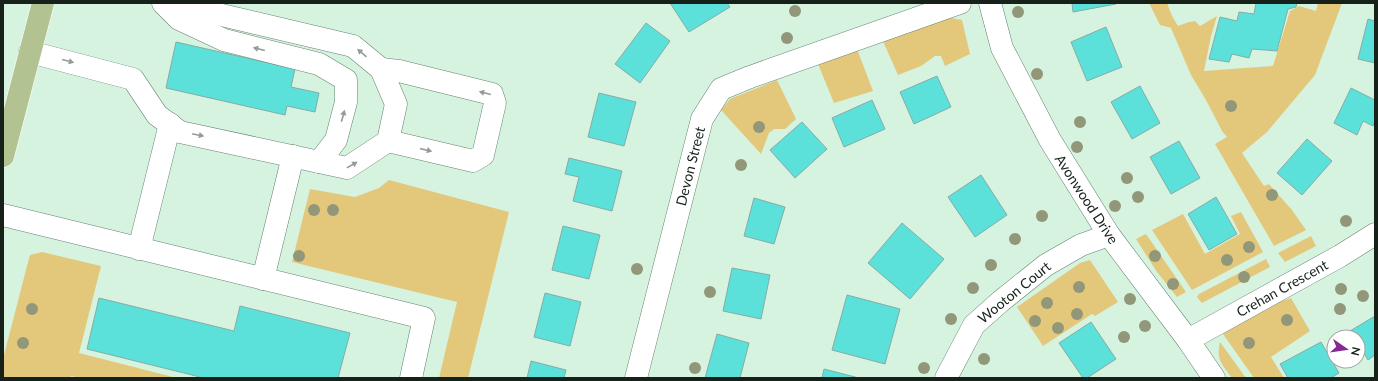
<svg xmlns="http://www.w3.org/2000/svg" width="1378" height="381" font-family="Lato,sans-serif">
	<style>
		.green { fill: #e3c87b }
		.building { fill: #5be1d9; stroke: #86aba8 }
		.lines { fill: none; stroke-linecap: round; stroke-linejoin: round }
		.minor-casing { stroke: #678270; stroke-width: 23 }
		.major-casing { stroke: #fff; stroke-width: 23 }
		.minor { stroke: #fff; stroke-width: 22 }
		.major { stroke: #b3c291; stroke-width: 22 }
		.tree { fill: #929779 }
		.oneway { fill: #969b98 }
		.labels { text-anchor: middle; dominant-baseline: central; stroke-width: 3.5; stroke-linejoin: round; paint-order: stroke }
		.street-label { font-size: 14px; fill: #16211a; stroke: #fff }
	</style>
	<rect width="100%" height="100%" fill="#d6f3e0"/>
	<g class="green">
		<path d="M1149,3h18l5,13 6,10 11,-4 6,-1 5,5 17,-10 -6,20 -7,35 69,-5 17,-55 9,-5 17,5 2,-8h24l-27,72 -48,57 -25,21 22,33 5,-2 23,26 14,20 -32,16 -59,-102 12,-7 -5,-6 -16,-31 -15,-25 -20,-47 -11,-3z"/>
		<path d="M942,16l20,4 8,34 -25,12 -4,-10h-6l-14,10 -23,9 -16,-36z"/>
		<path d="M857,49l16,42 -39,12 -16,-39z"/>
		<path d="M777,80l19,39 -11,10h-11l-5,4 -8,21 -40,-44 9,-11z"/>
		<path d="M389,180l120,32 -41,166h-29l18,-76 -165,-40 18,-73 45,8 24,-9z"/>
		<path d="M1241,212l22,40 -71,38 -40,-60 31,-16 22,40 35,-20 -9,-18z"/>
		<path d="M1146,234l40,58 -9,5 -20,-25 -21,-33z"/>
		<path d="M1311,236l5,10 -31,16 -7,-9z"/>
		<path d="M42,252l59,14 -22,87 98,25h-97l-9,-2 -1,2h-67v-19l24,-93 3,-11z"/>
		<path d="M1266,259l4,8 -68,36 -5,-6 2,-3z"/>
		<path d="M1090,260l28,42 -23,14 -3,-2 -49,32 -26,-39 63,-44z"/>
		<path d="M1291,298l19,33 -39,26 13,21h-30l-31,-44c18,-15 46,-29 68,-36z"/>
		<path d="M1220,342l26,36h-14c-10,-14 -16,-18 -12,-36z"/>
	</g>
	<g class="building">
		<path d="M670,3h57l3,4 -41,25z"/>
		<path d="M1072,3h44v1l-43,8z"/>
		<path d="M1256,3h41l-1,4 -8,2 -11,42 -25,-2 -3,9 -17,-4 -3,8 -20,-3 11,-42 17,4 2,-9 15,2z"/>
		<path d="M1368,19l7,2v42l-17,-4z"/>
		<path d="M646,23l24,18 -30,42 -25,-19z"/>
		<path d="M1106,27l16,40 -35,14 -16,-39z"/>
		<path d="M176,42l119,27 -4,18 28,6 -4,19 -28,-6 -2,9 -119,-27z"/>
		<path d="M937,76l14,31 -37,17 -14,-32z"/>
		<path d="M1140,86l20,37 -28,16 -21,-37z"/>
		<path d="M1351,88l24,12v21l-2,5 -10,-5 -6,14 -23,-12z"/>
		<path d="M599,93l37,9 -12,44 -36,-9z"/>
		<path d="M872,100l13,29 -41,18 -12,-29z"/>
		<path d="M802,122l25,27 -32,29 -25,-28z"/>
		<path d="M1307,139l25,22 -30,34 -25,-22z"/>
		<path d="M1179,141l21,37 -29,16 -21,-37z"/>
		<path d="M569,158l53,13 -10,40 -39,-10 6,-24 -14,-3z"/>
		<path d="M981,175l26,40 -32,22 -27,-40z"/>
		<path d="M1216,197l21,37 -28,16 -21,-36z"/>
		<path d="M754,198l31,9 -11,37 -30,-8z"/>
		<path d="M902,223l42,36 -34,40 -42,-36z"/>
		<path d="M563,226l37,9 -11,44 -37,-9z"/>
		<path d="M732,268l38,7 -9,44 -38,-8z"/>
		<path d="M545,293l36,9 -11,44 -36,-9z"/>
		<path d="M847,295l53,14 -15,55 -53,-14z"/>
		<path d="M99,298l135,33 6,-25 110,27 -12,45h-134l-117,-29z"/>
		<path d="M1375,316v39l-7,5 -10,-17v-6h-4l-4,-6z"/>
		<path d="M1091,322l25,37 -29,19h-4l-24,-35z"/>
		<path d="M717,334l32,9 -9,35h-35z"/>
		<path d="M1321,342l18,31 -8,5h-43l-8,-14z"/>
		<path d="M531,361l35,9 -2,8h-37z"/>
		<path d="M824,369l35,9h-37z"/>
	</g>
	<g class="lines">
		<g class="minor-casing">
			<g id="minor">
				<path d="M163,3l16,16 45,21 95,24 27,16v22l-10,38 -17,22"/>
				<path d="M990,3l12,45 48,92 59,95 79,105 26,38"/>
				<path d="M30,52l103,27 24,36 23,17 167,36 41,-27 8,-37 -15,-35 -28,-23 -182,-43"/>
				<path d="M381,69l18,2 93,23 3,9 -12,52 -10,6 -85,-20"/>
				<path d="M3,215l421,103 -13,60"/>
				<path d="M139,249l31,-125"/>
				<path d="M263,279l30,-123"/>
				<path d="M1188,340l152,-84 35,-22"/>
				<path d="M636,378l66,-259 19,-30 29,-12 210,-74"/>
				<path d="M946,378l28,-53 27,-24 45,-36 35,-20 28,-10"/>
			</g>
		</g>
		<g class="major-casing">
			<path id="major" d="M3,156l40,-153"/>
		</g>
		<use href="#minor" class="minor"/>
		<use href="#major" class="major"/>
	</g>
	<g class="tree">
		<circle cx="795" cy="11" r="6"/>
		<circle cx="1018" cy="12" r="6"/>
		<circle cx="787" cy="38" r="6"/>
		<circle cx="1037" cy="74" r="6"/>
		<circle cx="1231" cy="106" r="6"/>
		<circle cx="1080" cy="122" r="6"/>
		<circle cx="759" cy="127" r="6"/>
		<circle cx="1077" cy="147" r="6"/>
		<circle cx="741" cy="165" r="6"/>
		<circle cx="1127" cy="178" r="6"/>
		<circle cx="1272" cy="195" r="6"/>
		<circle cx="1138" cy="197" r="6"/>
		<circle cx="1115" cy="206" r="6"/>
		<circle cx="314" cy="210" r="6"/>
		<circle cx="333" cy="210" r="6"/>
		<circle cx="1042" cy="216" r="6"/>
		<circle cx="1346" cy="221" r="6"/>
		<circle cx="1015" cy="239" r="6"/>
		<circle cx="1249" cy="247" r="6"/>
		<circle cx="299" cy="256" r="6"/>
		<circle cx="1155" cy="256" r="6"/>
		<circle cx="1227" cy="260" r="6"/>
		<circle cx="991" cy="265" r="6"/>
		<circle cx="637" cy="269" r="6"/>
		<circle cx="1244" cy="277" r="6"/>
		<circle cx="1173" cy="284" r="6"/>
		<circle cx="1079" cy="287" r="6"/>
		<circle cx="973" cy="288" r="6"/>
		<circle cx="1341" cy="289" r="6"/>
		<circle cx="710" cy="292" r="6"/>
		<circle cx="1363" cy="296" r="6"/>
		<circle cx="1130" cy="299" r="6"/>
		<circle cx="1047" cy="303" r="6"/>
		<circle cx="32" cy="309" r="6"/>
		<circle cx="1340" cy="309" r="6"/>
		<circle cx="1077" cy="314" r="6"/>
		<circle cx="951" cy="319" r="6"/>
		<circle cx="1287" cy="320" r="6"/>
		<circle cx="1035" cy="321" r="6"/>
		<circle cx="1145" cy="326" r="6"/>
		<circle cx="1058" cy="328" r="6"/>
		<circle cx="1124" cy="337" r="6"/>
		<circle cx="23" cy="343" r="6"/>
		<circle cx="1249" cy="343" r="6"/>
		<circle cx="984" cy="359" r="6"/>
		<circle cx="695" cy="368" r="6"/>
		<circle cx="924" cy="368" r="6"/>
	</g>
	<defs><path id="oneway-solid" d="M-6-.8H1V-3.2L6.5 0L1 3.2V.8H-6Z"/></defs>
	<g class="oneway">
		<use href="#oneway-solid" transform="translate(259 49) rotate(-166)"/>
		<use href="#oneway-solid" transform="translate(362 53) rotate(-139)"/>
		<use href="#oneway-solid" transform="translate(68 61) rotate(15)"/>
		<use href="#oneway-solid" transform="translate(485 93) rotate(-166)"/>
		<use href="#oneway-solid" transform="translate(343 116) rotate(-75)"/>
		<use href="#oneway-solid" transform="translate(198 135) rotate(12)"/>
		<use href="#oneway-solid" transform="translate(426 150) rotate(13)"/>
		<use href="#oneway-solid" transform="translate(352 165) rotate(-29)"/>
	</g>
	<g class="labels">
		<g class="street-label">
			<text transform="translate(690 166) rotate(-76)">Devon Street</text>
			<text transform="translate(1087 199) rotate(57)">Avonwood Drive</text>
			<text transform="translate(1282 288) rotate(-29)">Crehan Crescent</text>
			<text transform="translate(1014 292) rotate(-39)">Wooton Court</text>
		</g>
	</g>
	<rect width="1378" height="381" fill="none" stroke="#16211a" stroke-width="8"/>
	<g transform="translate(1346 349) rotate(103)"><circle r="19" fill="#ffffff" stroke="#a2a6a3"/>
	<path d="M0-3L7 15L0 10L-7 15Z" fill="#862994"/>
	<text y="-6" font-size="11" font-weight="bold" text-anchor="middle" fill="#16211a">N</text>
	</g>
</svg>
